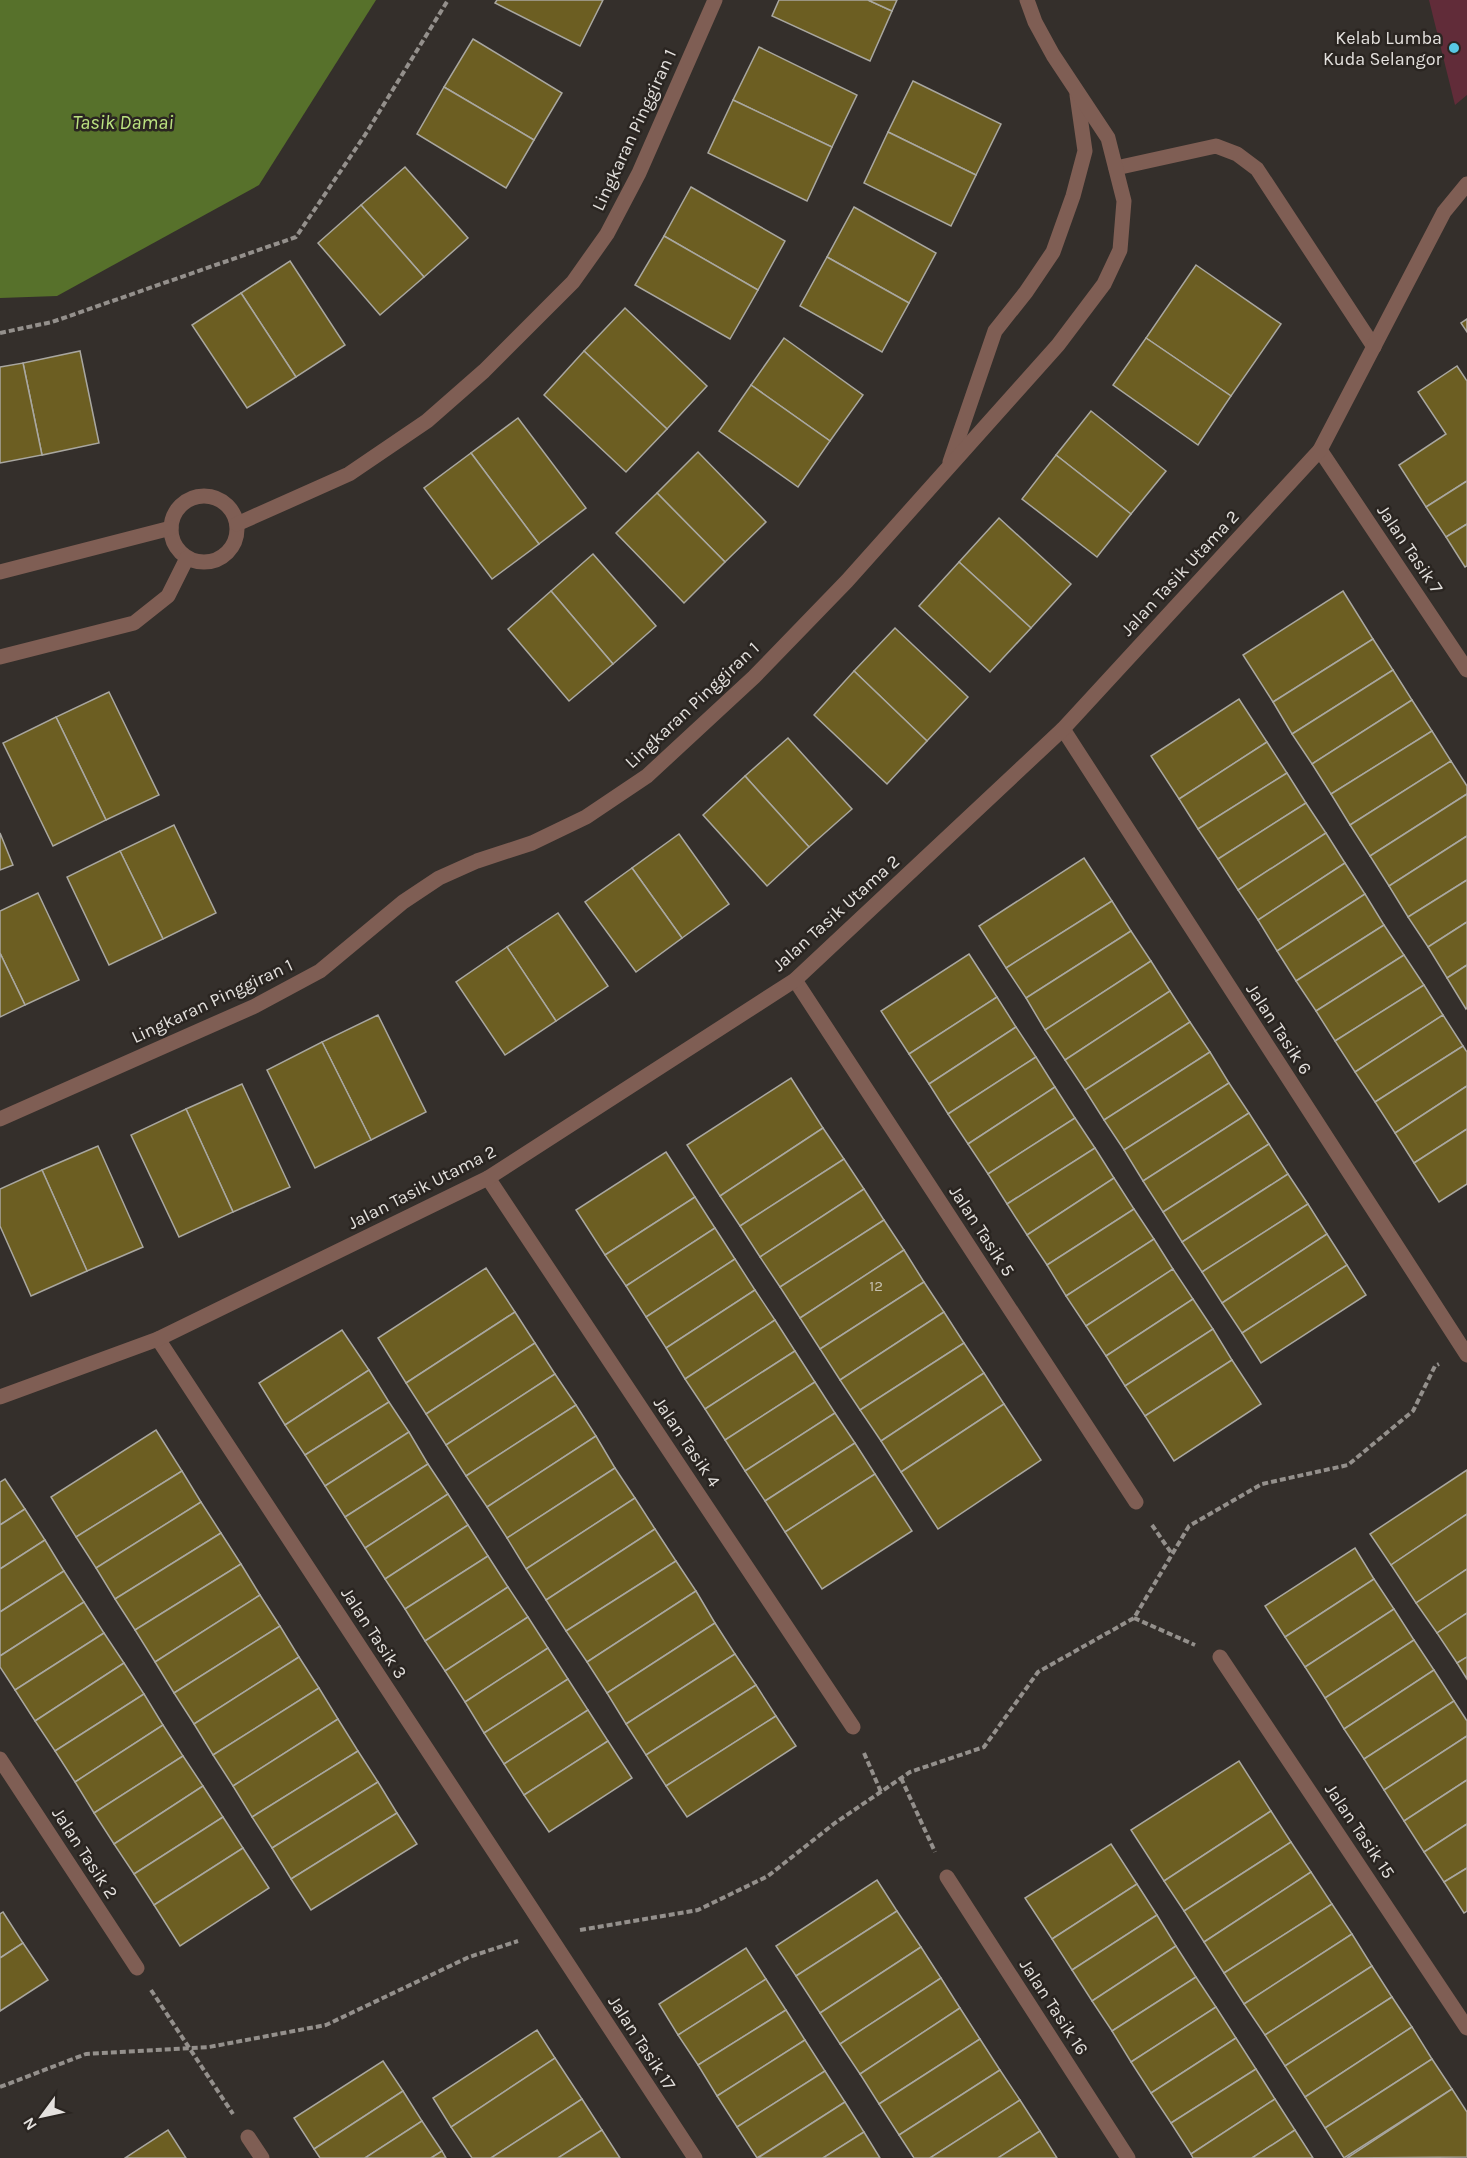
<svg xmlns="http://www.w3.org/2000/svg" width="1467" height="2158" font-family="Karla,sans-serif">
	<style>
		.green { fill: #612c39 }
		.water { fill: #57712b }
		.building { fill: #6c5e22; stroke: #a9a7a0; stroke-width: 1.5 }
		.lines { fill: none; stroke-linecap: round; stroke-linejoin: round }
		.path { stroke: #94908c; stroke-width: 4; stroke-dasharray: 6 3; stroke-linecap: butt }
		.minor { stroke: #7f5e54; stroke-width: 15 }
		.poi-dot { fill: #58c8e4; stroke: #2a2521; stroke-width: 2 }
		.labels { text-anchor: middle; dominant-baseline: central; stroke-width: 5; stroke-linejoin: round; paint-order: stroke }
		.number-label { font-size: 15px; fill: #c6c0af }
		.poi-label { font-size: 18px; fill: #e4e1de; stroke: #2a2521; text-anchor: end }
		.street-label { font-size: 18px; fill: #e4e1de; stroke: #2a2521 }
		.water-label { font-size: 20px; font-style: italic; fill: #bce381; stroke: #2a2521 }
	</style>
	<rect width="100%" height="100%" fill="#342f2b"/>
	<path class="green" d="M1429,0h38v95l-12,10z"/>
	<path class="water" d="M0,0h376l-117,185 -202,111 -57,2z"/>
	<g class="building">
		<path d="M497,0h106l-23,46 -85,-43z"/>
		<path d="M779,0h89l24,11 -22,50 -98,-45z"/>
		<path d="M868,0h29l-5,11z"/>
		<path d="M473,39l89,54 -28,47 -90,-53z"/>
		<path d="M759,47l98,48 -25,52 -99,-47z"/>
		<path d="M913,81l88,43 -25,51 -88,-43z"/>
		<path d="M444,87l90,53 -28,48 -89,-54z"/>
		<path d="M733,100l99,47 -25,54 -99,-48z"/>
		<path d="M888,132l88,43 -25,51 -87,-43z"/>
		<path d="M405,167l63,71 -44,39 -63,-72z"/>
		<path d="M691,187l94,54 -27,49 -94,-54z"/>
		<path d="M361,205l63,72 -44,38 -62,-72z"/>
		<path d="M854,207l82,46 -27,50 -82,-46z"/>
		<path d="M664,236l94,54 -28,49 -95,-54z"/>
		<path d="M827,257l82,46 -27,49 -82,-46z"/>
		<path d="M290,261l55,84 -49,32 -55,-84z"/>
		<path d="M1196,265l85,59 -50,72 -85,-58z"/>
		<path d="M241,293l55,84 -49,31 -55,-83z"/>
		<path d="M625,308l82,78 -40,43 -83,-78z"/>
		<path d="M1467,319v13l-6,-9z"/>
		<path d="M784,338l79,57 -33,46 -79,-56z"/>
		<path d="M1146,338l85,58 -33,49 -85,-60z"/>
		<path d="M80,351l19,92 -57,12 -19,-92z"/>
		<path d="M584,351l83,78 -41,43 -82,-77z"/>
		<path d="M23,363l19,92 -42,8v-96z"/>
		<path d="M1457,366l10,15v100l-41,26 -27,-42 47,-31 -28,-42z"/>
		<path d="M751,385l79,56 -32,46 -79,-56z"/>
		<path d="M1091,411l75,60 -35,43 -75,-59z"/>
		<path d="M518,418l68,90 -47,36 -68,-91z"/>
		<path d="M698,452l68,70 -41,40 -68,-69z"/>
		<path d="M471,453l68,91 -47,35 -68,-91z"/>
		<path d="M1056,455l75,59 -34,43 -75,-58z"/>
		<path d="M1467,481v43l-21,13 -20,-30z"/>
		<path d="M657,493l68,69 -41,41 -68,-70z"/>
		<path d="M999,518l72,66 -40,44 -72,-66z"/>
		<path d="M1467,524v42l-2,1 -19,-30z"/>
		<path d="M593,554l63,72 -43,38 -62,-73z"/>
		<path d="M959,562l72,66 -41,44 -71,-66z"/>
		<path d="M551,591l62,73 -44,37 -61,-72z"/>
		<path d="M1343,591l30,48 -100,63 -30,-47z"/>
		<path d="M895,628l73,69 -41,44 -73,-70z"/>
		<path d="M1373,639l20,31 -101,64 -19,-32z"/>
		<path d="M1393,670l19,30 -100,64 -20,-30z"/>
		<path d="M854,671l73,70 -40,43 -73,-69z"/>
		<path d="M109,692l50,103 -53,25 -50,-103z"/>
		<path d="M1239,699l28,43 -88,57 -28,-43z"/>
		<path d="M1412,700l20,31 -101,63 -19,-30z"/>
		<path d="M56,717l50,103 -53,26 -50,-103z"/>
		<path d="M1432,731l19,30 -101,64 -19,-31z"/>
		<path d="M788,738l64,71 -43,38 -64,-71z"/>
		<path d="M1267,742l20,31 -89,56 -19,-30z"/>
		<path d="M1451,761l16,25v8l-97,62 -20,-31z"/>
		<path d="M1287,773l19,30 -88,56 -20,-30z"/>
		<path d="M745,776l64,71 -42,39 -64,-71z"/>
		<path d="M1467,794v42l-78,50 -19,-30z"/>
		<path d="M1306,803l20,30 -88,57 -20,-31z"/>
		<path d="M174,825l42,88 -53,26 -43,-88z"/>
		<path d="M0,833l13,32 -13,5z"/>
		<path d="M1326,833l19,30 -87,57 -20,-30z"/>
		<path d="M679,834l50,70 -47,34 -50,-70z"/>
		<path d="M1467,836v44l-59,37 -19,-31z"/>
		<path d="M120,851l43,88 -54,26 -42,-88z"/>
		<path d="M1084,858l28,43 -106,67 -27,-42z"/>
		<path d="M1345,863l20,31 -88,57 -19,-31z"/>
		<path d="M632,868l50,70 -46,34 -51,-70z"/>
		<path d="M1467,880v42l-39,25 -20,-30z"/>
		<path d="M38,893l41,87 -54,25 -25,-52v-42z"/>
		<path d="M1365,894l19,31 -88,56 -19,-30z"/>
		<path d="M1112,901l19,30 -105,67 -20,-30z"/>
		<path d="M558,913l50,73 -52,35 -49,-74z"/>
		<path d="M1467,922v43l-20,13 -19,-31z"/>
		<path d="M1384,925l20,30 -88,56 -20,-30z"/>
		<path d="M1131,931l20,30 -106,69 -19,-32z"/>
		<path d="M507,947l49,74 -51,34 -49,-73z"/>
		<path d="M0,953l25,52 -25,12z"/>
		<path d="M969,954l28,43 -88,57 -28,-43z"/>
		<path d="M1404,955l20,30 -89,56 -19,-30z"/>
		<path d="M1151,961l19,30 -105,69 -20,-30z"/>
		<path d="M1467,965v43l-1,1 -19,-31z"/>
		<path d="M1424,985l19,30 -88,57 -20,-31z"/>
		<path d="M1170,991l20,31 -105,68 -20,-30z"/>
		<path d="M997,997l19,30 -87,57 -20,-30z"/>
		<path d="M378,1015l48,97 -55,28 -49,-98z"/>
		<path d="M1443,1015l20,31 -88,56 -20,-30z"/>
		<path d="M1190,1022l20,30 -106,68 -19,-30z"/>
		<path d="M1016,1027l20,30 -88,57 -19,-30z"/>
		<path d="M322,1042l49,98 -56,28 -48,-98z"/>
		<path d="M1463,1046l4,6v34l-72,47 -20,-31z"/>
		<path d="M1210,1052l19,31 -105,67 -20,-30z"/>
		<path d="M1036,1057l19,30 -87,57 -20,-30z"/>
		<path d="M791,1078l32,50 -103,68 -33,-51z"/>
		<path d="M1229,1083l20,30 -106,68 -19,-31z"/>
		<path d="M242,1084l48,103 -57,25 -47,-103z"/>
		<path d="M1467,1086v43l-53,34 -19,-30z"/>
		<path d="M1055,1087l20,31 -87,56 -20,-30z"/>
		<path d="M186,1109l47,103 -54,25 -48,-102z"/>
		<path d="M1249,1113l20,31 -106,68 -20,-31z"/>
		<path d="M1075,1118l20,30 -88,56 -19,-30z"/>
		<path d="M823,1128l21,31 -104,67 -20,-30z"/>
		<path d="M1467,1129v55l-28,18 -25,-39z"/>
		<path d="M1269,1144l19,30 -106,68 -19,-30z"/>
		<path d="M98,1146l45,101 -56,24 -45,-101z"/>
		<path d="M1095,1148l19,30 -87,57 -20,-31z"/>
		<path d="M666,1152l29,45 -90,58 -29,-45z"/>
		<path d="M844,1159l20,30 -104,68 -20,-31z"/>
		<path d="M42,1170l45,101 -56,25 -31,-70v-37z"/>
		<path d="M1288,1174l20,30 -106,68 -20,-30z"/>
		<path d="M1114,1178l20,31 -87,56 -20,-30z"/>
		<path d="M864,1189l20,31 -104,67 -20,-30z"/>
		<path d="M695,1197l20,31 -89,58 -21,-31z"/>
		<path d="M1308,1204l19,30 -105,69 -20,-31z"/>
		<path d="M1134,1209l20,30 -88,57 -19,-31z"/>
		<path d="M884,1220l20,30 -104,68 -20,-31z"/>
		<path d="M715,1228l20,31 -89,58 -20,-31z"/>
		<path d="M1327,1234l20,31 -105,68 -20,-30z"/>
		<path d="M1154,1239l19,30 -87,57 -20,-30z"/>
		<path d="M904,1250l20,32 -104,67 -20,-31z"/>
		<path d="M735,1259l20,31 -89,58 -20,-31z"/>
		<path d="M1347,1265l19,30 -105,68 -19,-30z"/>
		<path d="M486,1268l29,44 -109,71 -28,-45z"/>
		<path d="M1173,1269l20,30 -87,57 -20,-30z"/>
		<path d="M924,1282l20,30 -104,68 -20,-31z"/>
		<path d="M755,1290l20,30 -90,59 -19,-31z"/>
		<path d="M1193,1299l20,30 -88,57 -19,-30z"/>
		<path d="M515,1312l20,31 -109,71 -20,-31z"/>
		<path d="M944,1312l20,31 -104,67 -20,-30z"/>
		<path d="M775,1320l20,31 -90,58 -20,-30z"/>
		<path d="M1213,1329l19,31 -87,56 -20,-30z"/>
		<path d="M342,1330l27,40 -84,55 -26,-42z"/>
		<path d="M535,1343l20,31 -109,71 -20,-31z"/>
		<path d="M964,1343l20,30 -103,68 -21,-31z"/>
		<path d="M795,1351l20,31 -90,58 -20,-31z"/>
		<path d="M1232,1360l29,44 -87,57 -29,-45z"/>
		<path d="M369,1370l20,32 -84,53 -20,-30z"/>
		<path d="M984,1373l20,31 -103,68 -20,-31z"/>
		<path d="M555,1374l21,31 -110,71 -20,-31z"/>
		<path d="M815,1382l20,31 -90,58 -20,-31z"/>
		<path d="M389,1402l20,30 -84,54 -20,-31z"/>
		<path d="M1004,1404l37,56 -103,69 -37,-57z"/>
		<path d="M576,1405l20,31 -109,71 -21,-31z"/>
		<path d="M835,1413l20,30 -90,58 -20,-30z"/>
		<path d="M156,1430l26,41 -106,66 -25,-40z"/>
		<path d="M409,1432l19,32 -83,53 -20,-31z"/>
		<path d="M596,1436l19,32 -108,70 -20,-31z"/>
		<path d="M855,1443l20,31 -90,58 -20,-31z"/>
		<path d="M428,1464l20,30 -83,54 -20,-31z"/>
		<path d="M615,1468l20,30 -109,71 -19,-31z"/>
		<path d="M1467,1470v44l-76,51 -21,-31z"/>
		<path d="M182,1471l19,31 -105,66 -20,-31z"/>
		<path d="M875,1474l37,57 -90,58 -37,-57z"/>
		<path d="M5,1479l20,30 -25,16v-43z"/>
		<path d="M448,1494l20,31 -83,54 -20,-31z"/>
		<path d="M635,1498l20,31 -109,71 -20,-31z"/>
		<path d="M201,1502l20,31 -106,66 -19,-31z"/>
		<path d="M25,1509l20,31 -45,29v-44z"/>
		<path d="M1467,1514v55l-51,34 -25,-38z"/>
		<path d="M468,1525l20,31 -83,53 -20,-30z"/>
		<path d="M655,1529l21,32 -110,70 -20,-31z"/>
		<path d="M221,1533l20,31 -106,66 -20,-31z"/>
		<path d="M45,1540l19,31 -64,41v-43z"/>
		<path d="M1355,1548l19,31 -89,58 -20,-31z"/>
		<path d="M488,1556l20,31 -83,54 -20,-32z"/>
		<path d="M676,1561l20,30 -109,71 -21,-31z"/>
		<path d="M241,1564l19,31 -105,67 -20,-32z"/>
		<path d="M1467,1569v44l-30,20 -21,-30z"/>
		<path d="M64,1571l20,31 -84,54v-44z"/>
		<path d="M1374,1579l20,30 -89,58 -20,-30z"/>
		<path d="M508,1587l20,30 -83,54 -20,-30z"/>
		<path d="M696,1591l19,32 -108,70 -20,-31z"/>
		<path d="M260,1595l20,31 -106,67 -19,-31z"/>
		<path d="M84,1602l20,31 -89,57 -15,-23v-11z"/>
		<path d="M1394,1609l20,31 -89,58 -20,-31z"/>
		<path d="M1467,1613v44l-10,6 -20,-30z"/>
		<path d="M528,1617l20,31 -83,54 -20,-31z"/>
		<path d="M715,1623l20,31 -109,70 -19,-31z"/>
		<path d="M280,1626l19,31 -105,67 -20,-31z"/>
		<path d="M104,1633l20,30 -89,58 -20,-31z"/>
		<path d="M1414,1640l20,30 -90,59 -19,-31z"/>
		<path d="M548,1648l20,31 -84,54 -19,-31z"/>
		<path d="M735,1654l21,31 -110,70 -20,-31z"/>
		<path d="M299,1657l20,31 -106,67 -19,-31z"/>
		<path d="M1467,1657v22l-10,-16z"/>
		<path d="M124,1663l20,31 -89,57 -20,-30z"/>
		<path d="M1434,1670l20,31 -90,58 -20,-30z"/>
		<path d="M568,1679l20,31 -84,54 -20,-31z"/>
		<path d="M756,1685l20,31 -110,70 -20,-31z"/>
		<path d="M319,1688l19,31 -105,67 -20,-31z"/>
		<path d="M144,1694l19,31 -88,57 -20,-31z"/>
		<path d="M1454,1701l13,20v15l-83,54 -20,-31z"/>
		<path d="M588,1710l20,31 -84,54 -20,-31z"/>
		<path d="M776,1716l20,30 -109,71 -21,-31z"/>
		<path d="M338,1719l20,32 -106,66 -19,-31z"/>
		<path d="M163,1725l20,31 -89,57 -19,-31z"/>
		<path d="M1467,1736v44l-63,41 -20,-31z"/>
		<path d="M608,1741l24,37 -83,54 -25,-37z"/>
		<path d="M358,1751l20,31 -106,66 -20,-31z"/>
		<path d="M183,1756l20,30 -89,58 -20,-31z"/>
		<path d="M1239,1761l32,50 -107,70 -33,-51z"/>
		<path d="M1467,1780v44l-43,28 -20,-31z"/>
		<path d="M378,1782l19,31 -106,66 -19,-31z"/>
		<path d="M203,1786l20,31 -89,57 -20,-30z"/>
		<path d="M1271,1811l20,31 -107,69 -20,-30z"/>
		<path d="M397,1813l20,31 -106,66 -20,-31z"/>
		<path d="M223,1817l20,31 -89,57 -20,-31z"/>
		<path d="M1467,1824v44l-23,14 -20,-30z"/>
		<path d="M1291,1842l20,30 -107,70 -20,-31z"/>
		<path d="M1111,1844l26,40 -85,55 -27,-41z"/>
		<path d="M243,1848l26,40 -89,58 -26,-41z"/>
		<path d="M1467,1868v43l-3,2 -20,-31z"/>
		<path d="M1311,1872l21,32 -108,69 -20,-31z"/>
		<path d="M877,1880l20,31 -101,65 -20,-30z"/>
		<path d="M1137,1884l20,31 -85,55 -20,-31z"/>
		<path d="M1332,1904l20,30 -108,70 -20,-31z"/>
		<path d="M897,1911l24,36 -101,66 -24,-37z"/>
		<path d="M3,1912l20,31 -23,15v-44z"/>
		<path d="M1157,1915l19,31 -84,55 -20,-31z"/>
		<path d="M1352,1934l20,32 -107,69 -21,-31z"/>
		<path d="M23,1943l25,37 -48,31v-53z"/>
		<path d="M1176,1946l20,31 -84,54 -20,-30z"/>
		<path d="M921,1947l20,31 -101,66 -20,-31z"/>
		<path d="M746,1948l20,31 -88,56 -19,-31z"/>
		<path d="M1372,1966l20,31 -107,69 -20,-31z"/>
		<path d="M1196,1977l20,30 -85,55 -19,-31z"/>
		<path d="M941,1978l19,30 -100,66 -20,-30z"/>
		<path d="M766,1979l20,31 -88,55 -20,-30z"/>
		<path d="M1392,1997l20,30 -107,70 -20,-31z"/>
		<path d="M1216,2007l20,31 -85,55 -20,-31z"/>
		<path d="M960,2008l20,31 -101,65 -19,-30z"/>
		<path d="M786,2010l19,30 -88,56 -19,-31z"/>
		<path d="M1412,2027l20,32 -107,69 -20,-31z"/>
		<path d="M537,2030l18,28 -104,69 -18,-29z"/>
		<path d="M1236,2038l20,31 -85,54 -20,-30z"/>
		<path d="M980,2039l20,31 -101,65 -20,-31z"/>
		<path d="M805,2040l20,31 -88,56 -20,-31z"/>
		<path d="M555,2058l27,41 -91,59h-19l-21,-31z"/>
		<path d="M1432,2059l20,30 -108,69 -19,-30z"/>
		<path d="M383,2061l20,30 -89,58 -20,-31z"/>
		<path d="M1256,2069l19,30 -84,55 -20,-31z"/>
		<path d="M1000,2070l20,30 -90,58h-16l-15,-23z"/>
		<path d="M825,2071l20,31 -88,56 -20,-31z"/>
		<path d="M1452,2089l15,23v45l-120,1z"/>
		<path d="M403,2091l19,30 -57,37h-45l-6,-9z"/>
		<path d="M582,2099l20,31 -44,28h-67z"/>
		<path d="M1275,2099l20,31 -43,28h-59l-2,-4z"/>
		<path d="M1020,2100l20,31 -42,27h-68z"/>
		<path d="M845,2102l19,30 -41,26h-65z"/>
		<path d="M422,2121l20,30 -11,7h-66z"/>
		<path d="M168,2130l18,28h-61z"/>
		<path d="M602,2130l18,28h-62z"/>
		<path d="M1295,2130l18,28h-61z"/>
		<path d="M1040,2131l17,27h-59z"/>
		<path d="M864,2132l16,26h-57z"/>
		<path d="M442,2151l4,7h-15z"/>
	</g>
	<g class="lines">
		<g class="path">
			<path d="M0,333l52,-11 244,-85 69,-102 83,-135"/>
			<path d="M1152,1525l20,29"/>
			<path d="M1134,1618l61,27"/>
			<path d="M864,1753l17,39"/>
			<path d="M901,1778l34,74"/>
			<path d="M580,1930l118,-20 70,-34 67,-53 75,-51 74,-25 54,-75 96,-54 55,-92 73,-42 86,-19 65,-54 22,-45 4,-2"/>
			<path d="M151,1990l82,124"/>
			<path d="M0,2087l86,-33 123,-7 117,-22 143,-68 49,-16"/>
		</g>
		<g class="minor">
			<path d="M1116,168l100,-22 21,8 20,15 117,178"/>
			<path d="M1320,450l147,220"/>
			<path d="M950,462l45,-131 31,-39 27,-40 20,-56 12,-45 -8,-56"/>
			<circle cx="204" cy="529" r="33"/>
			<path d="M237,524l112,-50 78,-53 57,-50 89,-89 34,-48 32,-61 76,-173"/>
			<path d="M0,572l171,-44"/>
			<path d="M0,657l134,-34 34,-27 19,-38"/>
			<path d="M1063,729l404,626"/>
			<path d="M795,980l341,522"/>
			<path d="M0,1119l255,-113 65,-35 83,-69 36,-24 38,-17 55,-18 54,-26 61,-41 107,-99 93,-96 211,-236 46,-61 16,-34 4,-49 -16,-63 -55,-83 -18,-33 -8,-22"/>
			<path d="M488,1178l365,549"/>
			<path d="M158,1339l537,819"/>
			<path d="M0,1397l158,-58 330,-161 307,-198 268,-251 257,-279 124,-238 23,-28"/>
			<path d="M1220,1657l247,371"/>
			<path d="M0,1759l137,209"/>
			<path d="M947,1877l181,281"/>
			<path d="M248,2137l14,21"/>
		</g>
	</g>
	<circle class="poi-dot" cx="1454" cy="48" r="6"/>
	<g class="labels">
		<g class="number-label">
			<text x="876" y="1286">12</text>
		</g>
		<g class="poi-label">
			<text x="1442" y="38">Kelab Lumba<tspan x="1442" dy="21">Kuda Selangor</tspan></text>
		</g>
		<g class="street-label">
			<text transform="translate(634 130) rotate(-65)">Lingkaran Pinggiran 1</text>
			<text transform="translate(1410 549) rotate(56)">Jalan Tasik 7</text>
			<text transform="translate(1180 573) rotate(-47)">Jalan Tasik Utama 2</text>
			<text transform="translate(692 705) rotate(-43)">Lingkaran Pinggiran 1</text>
			<text transform="translate(836 913) rotate(-42)">Jalan Tasik Utama 2</text>
			<text transform="translate(212 1001) rotate(-25)">Lingkaran Pinggiran 1</text>
			<text transform="translate(1279 1029) rotate(57)">Jalan Tasik 6</text>
			<text transform="translate(422 1187) rotate(-27)">Jalan Tasik Utama 2</text>
			<text transform="translate(982 1231) rotate(57)">Jalan Tasik 5</text>
			<text transform="translate(687 1442) rotate(56)">Jalan Tasik 4</text>
			<text transform="translate(374 1633) rotate(57)">Jalan Tasik 3</text>
			<text transform="translate(1360 1831) rotate(56)">Jalan Tasik 15</text>
			<text transform="translate(85 1853) rotate(57)">Jalan Tasik 2</text>
			<text transform="translate(1054 2007) rotate(57)">Jalan Tasik 16</text>
			<text transform="translate(642 2043) rotate(57)">Jalan Tasik 17</text>
		</g>
		<g class="water-label">
			<text x="123" y="122">Tasik Damai</text>
		</g>
	</g>
	<g transform="translate(42 2116) rotate(237)" stroke="#2a2521" stroke-width="4.5" paint-order="stroke">
	<path d="M0-4.5L10 22L0 15L-10 22Z" fill="#e4e1de"/>
	<text y="-9" font-size="16" font-weight="bold" text-anchor="middle" fill="#e4e1de">N</text>
	</g>
</svg>
